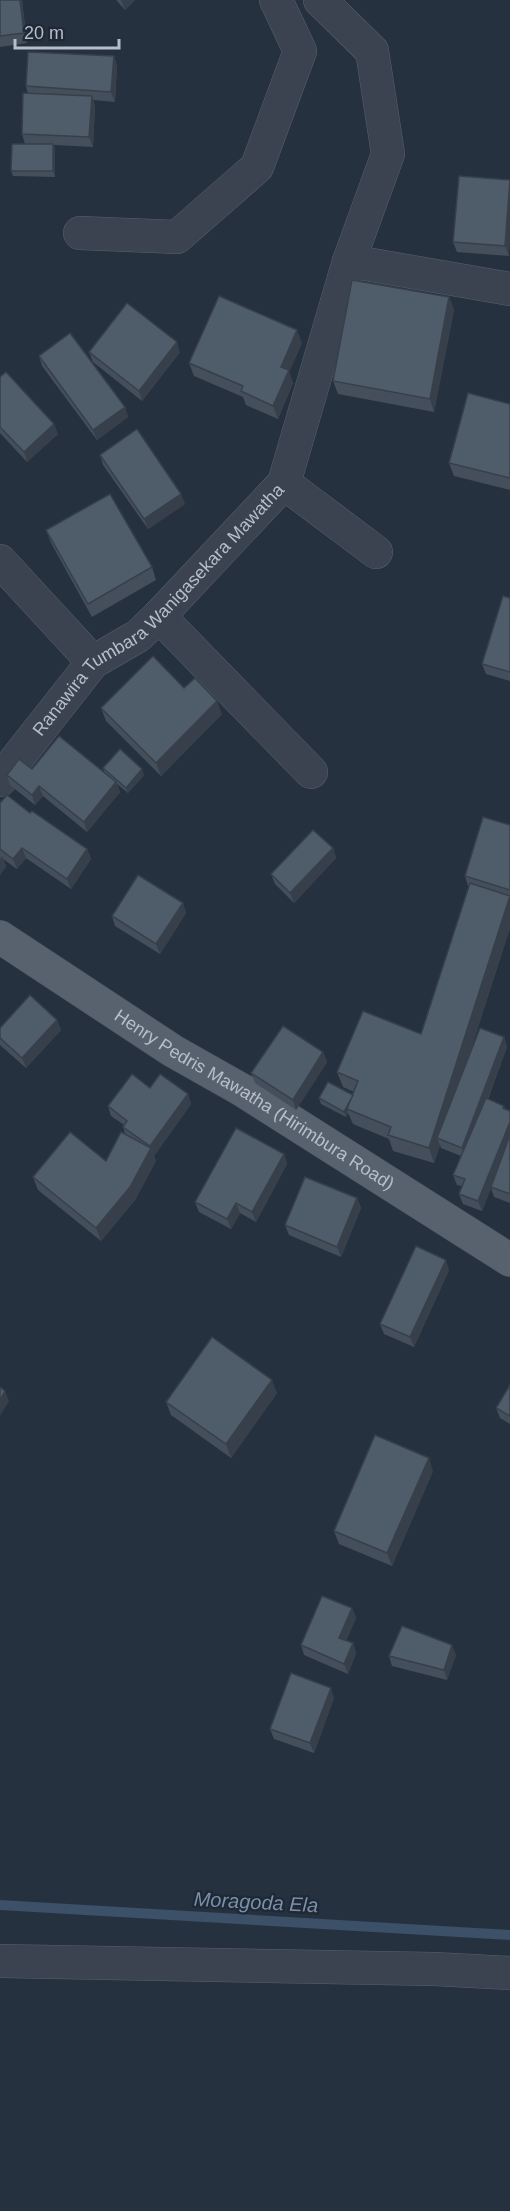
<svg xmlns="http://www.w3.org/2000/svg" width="510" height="2211" font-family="Arial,sans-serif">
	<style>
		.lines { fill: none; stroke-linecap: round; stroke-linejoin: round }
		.stream { stroke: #3c5067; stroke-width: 10 }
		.minor-casing { stroke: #58616d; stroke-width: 34 }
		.major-casing { stroke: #434c58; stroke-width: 34 }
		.minor { stroke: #3a434f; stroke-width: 33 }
		.major { stroke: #58626f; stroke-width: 33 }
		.wall { fill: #444f5b }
		.shaded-wall { fill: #37404a }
		.building { fill: #4f5c6a; stroke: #37404a; stroke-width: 1.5 }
		.labels { text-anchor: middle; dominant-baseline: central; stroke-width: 4.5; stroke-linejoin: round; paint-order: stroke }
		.street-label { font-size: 18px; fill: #b6beca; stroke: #1f2834 }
		.water-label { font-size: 20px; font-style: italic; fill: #7790ab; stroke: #1f2834 }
	</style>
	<rect width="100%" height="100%" fill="#26313f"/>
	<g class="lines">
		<path class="stream" d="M0,1905l510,30"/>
		<g class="minor-casing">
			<g id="minor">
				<path d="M80,233l97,4 80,-70 43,-116 -24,-51"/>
				<path d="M349,261l161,28"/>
				<path d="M284,483l92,69"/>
				<path d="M0,561l93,101"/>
				<path d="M159,616l152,156"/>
				<path id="s1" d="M0,780l93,-118 45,-26 21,-20 125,-133 65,-222 39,-107 -16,-103 -52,-51"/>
				<path d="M0,1961l434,8 76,4"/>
			</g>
		</g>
		<g class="major-casing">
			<g id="major">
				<path id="s2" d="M0,937l173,114 69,39 268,170"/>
			</g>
		</g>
		<use href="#minor" class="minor"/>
		<use href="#major" class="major"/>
	</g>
	<g class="wall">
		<path d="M0,0h22l5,43 -27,4z"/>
		<path d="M116,0h19l-10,10z"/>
		<path d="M114,56l3,10 -2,36 -22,-2 2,6 -2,41 -39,-2 1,5v27l-42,-1 -2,-5 14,-27 -3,-10 6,-40 -2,-8z"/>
		<path d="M510,180l-1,76 -52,-4 -4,-10z"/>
		<path d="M449,297l5,13 -20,102 -96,-18 -5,-13z"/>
		<path d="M302,343l-13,29 4,11 -15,36 -32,-14 -3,-8 -49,-21 -5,-13z"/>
		<path d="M89,352h91l-38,49 -49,-39z"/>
		<path d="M39,356l86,51 3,10 -31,23 -55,-74z"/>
		<path d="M0,377l58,57 -31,28 -27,-29z"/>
		<path d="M510,404v86l-56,-14 -5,-13z"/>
		<path d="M100,455l85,49 -37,25 -45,-64z"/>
		<path d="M46,530l106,37 4,13 -64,37 -41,-74z"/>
		<path d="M510,598v83l-24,-7 -4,-10z"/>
		<path d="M184,688l38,26 -61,62 -55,-55 -5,-13z"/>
		<path d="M103,768l41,7 -16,18 -11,-9 3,8 -33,40 -44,-36 -8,9 -25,-20 -3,-10 97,-3z"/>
		<path d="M0,803l30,10 57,36 4,10 -20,30 -45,-31 -9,11 -14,-10 3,7 -6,9z"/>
		<path d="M510,825v103l-43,133 37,-24 3,10 -19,52 16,7 1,3 5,2v92l-16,-6 -3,-9 -9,23 -19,-7 -4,-10 3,-8 -5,-1 -4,-10 8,-19 -20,-8 -1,-3 -6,18 -41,-12 -4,-12 -36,-15 -5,-11 -2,4 -25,-13 -2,-6 34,-3 1,-3 -11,-5 -6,-15 84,-38 48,-148h-1l-3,-10z"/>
		<path d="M333,848l3,10 -42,45 -19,-19 -4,-10z"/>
		<path d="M183,903l3,10 -26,41 -45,-28 -3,-10z"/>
		<path d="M57,1020l4,10 -35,38 -26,-23v-17z"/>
		<path d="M323,1052l4,10 -31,48 -41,-27 -4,-10z"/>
		<path d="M150,1088l38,6 3,10 -37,52 2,5 -21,39 -34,41 -63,-51 -5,-13 73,-16 19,-27 -2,-7 1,-2 -13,-9 -3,-10z"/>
		<path d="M284,1154l3,10 -31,58 -16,-9 -9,16 -32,-17 -4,-10z"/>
		<path d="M357,1198l4,10 -20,49 -52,-22 -4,-10z"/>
		<path d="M449,1270l-35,77 -30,-13 -4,-10z"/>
		<path d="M510,1385v39l-10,-6 -4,-10z"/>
		<path d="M277,1393l-46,65 -60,-43 -5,-13z"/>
		<path d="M433,1471l-41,95 -53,-22 -5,-13z"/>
		<path d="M352,1608l4,10 -10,23 7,2 3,10 -8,21 -44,-19 -3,-10z"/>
		<path d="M456,1655l-9,25 -55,-14 -3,-10z"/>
		<path d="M334,1698l-20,55 -40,-14 -4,-10z"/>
	</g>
	<g class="shaded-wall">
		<path d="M20,0h2l5,43 -3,-10z"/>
		<path d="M121,0h14l-10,10z"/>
		<path d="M114,56l3,10 -2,36 -4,-10z"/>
		<path d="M92,96l3,10 -2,41 -4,-10z"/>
		<path d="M53,144l2,6v27l-2,-6z"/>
		<path d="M510,188v52l-1,16 -4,-10z"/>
		<path d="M449,297l5,13 -20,102 -4,-13z"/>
		<path d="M297,330l5,13 -13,29 4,11 -15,36 -5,-13 8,-39z"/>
		<path d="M177,342l3,10 -38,49 -3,-10z"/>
		<path d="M125,407l3,10 -31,23 -4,-10z"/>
		<path d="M54,424l4,10 -31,28 -3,-10z"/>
		<path d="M181,494l4,10 -37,25 -4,-10z"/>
		<path d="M217,701l5,13 -61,62 -5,-13z"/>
		<path d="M142,769l2,6 -16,18 -2,-5z"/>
		<path d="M116,782l4,10 -33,40 -3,-10z"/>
		<path d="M39,786l4,10 -8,9 -3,-10z"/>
		<path d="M22,848l4,10 -9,11 -4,-10z"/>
		<path d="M333,848l3,10 -42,45 -4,-10z"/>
		<path d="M87,849l4,10 -20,30 -4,-10z"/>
		<path d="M2,856l4,10 -6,9v-16z"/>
		<path d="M510,896v32l-69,212 -4,-2 3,7 -6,18 -5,-15z"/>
		<path d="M183,903l3,10 -26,41 -4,-10z"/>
		<path d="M57,1020l4,10 -35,38 -4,-10z"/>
		<path d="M504,1037l3,10 -42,111 -3,-10z"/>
		<path d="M323,1052l4,10 -31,48 -3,-10z"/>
		<path d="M188,1094l3,10 -37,52 2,5 -21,39 -34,41 -5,-13 55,-80 -1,-2z"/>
		<path d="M353,1095l-6,14 1,4 -2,4 -2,-5z"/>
		<path d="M510,1122v19l-28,70 -4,-10z"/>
		<path d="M284,1154l3,10 -31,58 -4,-10z"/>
		<path d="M357,1198l4,10 -20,49 -4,-10z"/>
		<path d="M236,1203l4,10 -9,16 -4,-10z"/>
		<path d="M446,1260l3,10 -35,77 -4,-10z"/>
		<path d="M272,1380l5,13 -46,65 -5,-14z"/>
		<path d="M5,1391l4,10 -9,15v-16z"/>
		<path d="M429,1458l4,13 -41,95 -5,-13z"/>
		<path d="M352,1608l4,10 -13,30 -4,-10z"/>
		<path d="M353,1643l3,10 -8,21 -4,-10z"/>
		<path d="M452,1645l4,10 -9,25 -3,-10z"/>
		<path d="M331,1688l3,10 -20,55 -4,-10z"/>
	</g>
	<g class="building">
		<path d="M0,0h20l4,33 -24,3z"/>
		<path d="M28,52l86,4 -3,36 -85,-6z"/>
		<path d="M23,93l69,3 -3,41 -67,-3z"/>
		<path d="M12,144h41v27h-42z"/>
		<path d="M459,176l51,4 -5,66 -52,-4z"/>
		<path d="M352,280l97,17 -19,102 -97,-18z"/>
		<path d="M219,296l78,34 -16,37 8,3 -16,36 -32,-15 2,-5 -54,-23z"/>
		<path d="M127,303l50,39 -38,49 -50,-39z"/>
		<path d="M70,333l55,74 -32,23 -54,-74z"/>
		<path d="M6,372l48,52 -30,28 -24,-25v-50z"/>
		<path d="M468,393l42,11v74l-61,-15z"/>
		<path d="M137,429l44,65 -37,25 -44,-64z"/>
		<path d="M110,494l42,73 -64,37 -42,-74z"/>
		<path d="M503,596l7,2v74l-28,-8z"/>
		<path d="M153,656l31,32 11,-10 22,23 -61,62 -55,-55z"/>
		<path d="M59,736l57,46 -32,40 -45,-36 -7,9 -25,-20 12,-16 13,10z"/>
		<path d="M120,749l22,20 -16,19 -23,-20z"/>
		<path d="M7,795l23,18 2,-2 55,38 -20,30 -45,-31 -9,11 -13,-10v-46z"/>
		<path d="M483,817l27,8v65l-45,-14z"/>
		<path d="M313,830l20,18 -43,45 -19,-19z"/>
		<path d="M138,875l45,28 -27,41 -44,-28z"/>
		<path d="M470,883l40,13 -81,252 -41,-13 3,-8 -44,-18 11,-28 -21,-9 26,-61 58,23z"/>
		<path d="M30,995l27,25 -35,38 -22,-20v-10z"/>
		<path d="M283,1026l40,26 -30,48 -42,-27z"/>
		<path d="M480,1028l24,9 -42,111 -25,-10z"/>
		<path d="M132,1074l18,14 10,-14 28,20 -38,52 -27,-19 4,-6 -19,-15z"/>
		<path d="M328,1082l25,13 -9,17 -25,-14z"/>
		<path d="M486,1098l18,8 -1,2 7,3v11l-32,79 -19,-7 6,-15 -12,-4z"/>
		<path d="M236,1128l48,26 -32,58 -16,-9 -9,16 -32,-17z"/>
		<path d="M70,1132l36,29 15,-29 30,16 -21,39 -34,41 -63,-51z"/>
		<path d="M510,1135v59l-19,-7z"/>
		<path d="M305,1177l52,21 -20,49 -52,-22z"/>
		<path d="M416,1246l30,14 -36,77 -30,-13z"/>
		<path d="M212,1337l60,43 -46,64 -60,-42z"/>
		<path d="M510,1385v31l-14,-8z"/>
		<path d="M0,1387l5,4 -5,9z"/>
		<path d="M375,1435l54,23 -42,95 -53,-22z"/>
		<path d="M322,1596l30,12 -13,30 14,5 -9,21 -43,-19z"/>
		<path d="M402,1626l50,19 -8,25 -55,-14z"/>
		<path d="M291,1673l40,15 -21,55 -40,-14z"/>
	</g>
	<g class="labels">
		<g class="street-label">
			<text stroke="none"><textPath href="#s1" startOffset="234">Ranawira Tumbara Wanigasekara Mawatha</textPath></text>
			<text stroke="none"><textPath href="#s2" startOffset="302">Henry Pedris Mawatha (Hirimbura Road)</textPath></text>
		</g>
		<g class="water-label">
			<text transform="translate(256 1902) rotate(3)">Moragoda Ela</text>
		</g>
	</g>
	<path d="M15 39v9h104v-9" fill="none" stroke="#b6beca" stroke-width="3"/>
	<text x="24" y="39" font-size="18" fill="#b6beca" stroke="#1f2834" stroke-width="4.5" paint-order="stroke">20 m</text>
</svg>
